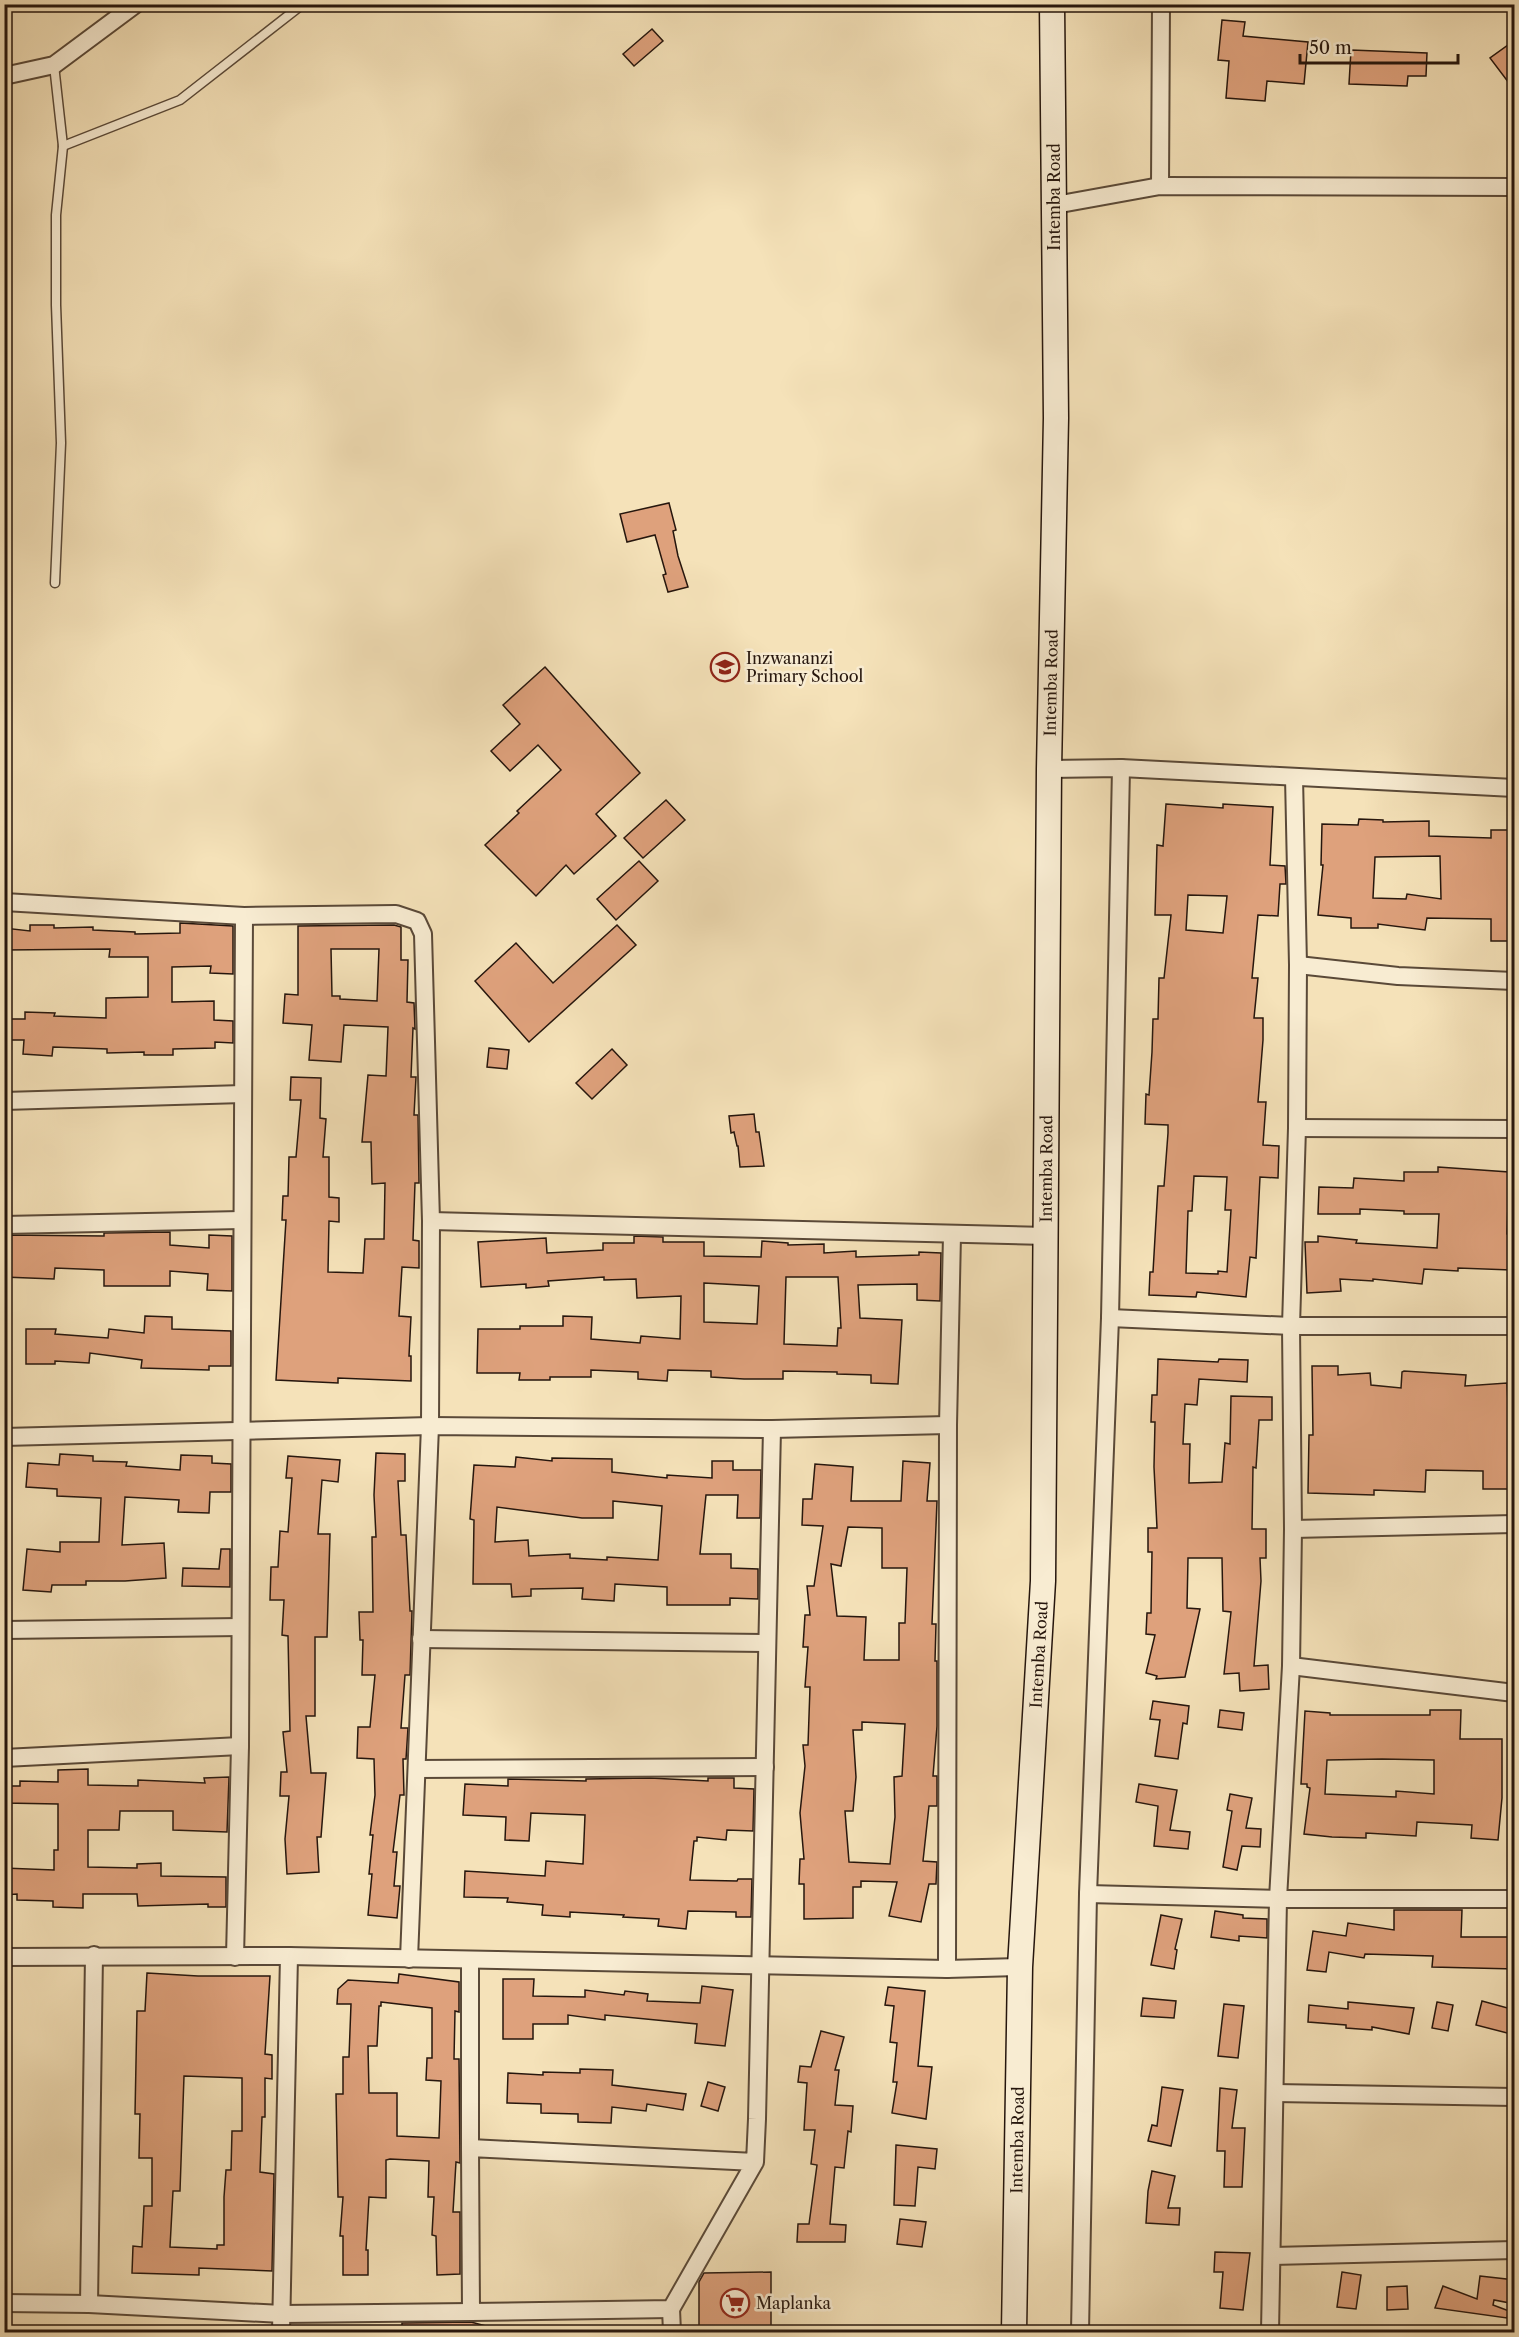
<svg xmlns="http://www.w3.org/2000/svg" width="1519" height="2337" font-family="'Libre Caslon Text',serif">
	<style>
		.building { fill: #dea17c; stroke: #26160d; stroke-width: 1.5; fill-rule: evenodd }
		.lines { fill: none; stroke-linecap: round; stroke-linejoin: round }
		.lane-casing { stroke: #5a4938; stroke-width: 11 }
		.street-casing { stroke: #5a4938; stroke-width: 20 }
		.secondary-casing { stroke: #26160d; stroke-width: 27 }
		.lane { stroke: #f8ecd2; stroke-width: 8 }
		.street { stroke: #f8ecd2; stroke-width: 16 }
		.secondary { stroke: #f8ecd2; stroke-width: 24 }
		.labels { text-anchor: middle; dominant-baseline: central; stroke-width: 5; stroke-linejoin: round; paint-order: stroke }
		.street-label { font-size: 16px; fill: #26160d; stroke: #f8ecd2 }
		.poi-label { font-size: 16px; fill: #26160d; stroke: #f8ecd2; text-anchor: start }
	</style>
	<rect width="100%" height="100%" fill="#f5e2b9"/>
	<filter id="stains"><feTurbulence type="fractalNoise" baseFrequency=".00333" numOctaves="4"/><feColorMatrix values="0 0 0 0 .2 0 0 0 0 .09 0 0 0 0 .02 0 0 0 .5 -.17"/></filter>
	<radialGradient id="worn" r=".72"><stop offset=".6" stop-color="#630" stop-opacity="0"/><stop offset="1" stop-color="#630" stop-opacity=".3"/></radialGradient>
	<g class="building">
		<path d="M1222,20l23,2 -2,14 65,6 -4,42 -37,-3 -2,20 -39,-3 3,-37 -11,-1z"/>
		<path d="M652,29l11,12 -29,25 -11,-12z"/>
		<path d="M1515,40v51l-25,-33z"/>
		<path d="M1351,50l76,3 -1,23h-18l-1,10 -58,-2z"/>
		<path d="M669,503l7,27 -3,1 5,25 10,31 -20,5 -5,-17 3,-1 -11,-39 -28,7 -7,-28z"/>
		<path d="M545,667l95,106 -44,41 20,22 -42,38 -8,-9 -30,31 -51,-51 34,-32 -2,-2 44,-41 -23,-25 -28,26 -19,-20 29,-27 -17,-19z"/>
		<path d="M666,800l19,20 -42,38 -19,-20z"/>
		<path d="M1166,804l57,4v-4l50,3 -3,58 15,1 1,18h-6l-2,32 -20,-1 -6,63h6l-4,40h9v22l-5,62h8l-3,43 16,1 -1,32 -18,-1 -4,81 -6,-1 -4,40 -49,-5 -1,5 -47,-2 1,-23h3l5,-86h6l4,-53v-8l-23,-1 1,-30 3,1 3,-43 1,-33h5l1,-41h5l7,-63h-16l2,-70 6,1zM1188,895l39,1 -4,37 -37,-3zM1194,1176l33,1 -2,33h6l-4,62 -9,-1v3l-32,-1 2,-62h4z"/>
		<path d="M1359,819l24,1v2l46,-1v15l62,2v-8h21l3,111h-24v-22l-64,-1 -2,12 -47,-6v4h-27v-10l-33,-3 5,-50h-2l1,-41 36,1zM1440,856l1,43 -34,-5 -1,5 -33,-1 2,-41z"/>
		<path d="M639,861l19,20 -42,39 -19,-21z"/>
		<path d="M180,923l53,3v48l-23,-1 1,-7 -39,1v35l42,-1v19l19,1v22l-18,-1v6l-42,1v6h-29v-3l-37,1v-4l-54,-2 -1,9 -29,-2 1,-14h-20v-21h21v-7l30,1 -1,3 52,2v-20l42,-1v-40h-39l1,-8 -106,1v-22l26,3v-6h24v3l39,-1v3l42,2v2l45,-1z"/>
		<path d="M394,925l7,2v33h7l-1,42 7,1 1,26 -2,-1 -2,49h5l-2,38h4l1,68h-4l-2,57 6,1v27l-17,-1 -3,49 12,1 -2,39h2v25l-73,-3v5l-62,-3 10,-160h-4l1,-24h5l1,-39h7l5,-57h-11l1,-23 30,1 -1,40 6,1 -3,38h6v40l10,1v24l-10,-1 -1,51 35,1 2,-34h19l1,-56 -13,1 -1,-42h-9l6,-67 18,1 2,-49 -44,-2 -3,37 -32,-2 3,-35 -29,-2 2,-29 13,1v-69zM331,949h48l-2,52 -37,-2v-3h-8z"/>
		<path d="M617,925l19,20 -107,97 -54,-61 41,-38 37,40z"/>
		<path d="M489,1048l20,2 -2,19 -20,-2z"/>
		<path d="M612,1049l15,16 -35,34 -16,-16z"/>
		<path d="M754,1114l2,18h3l5,34 -24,1 -2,-21h-1l-3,-14 -3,1 -2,-17z"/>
		<path d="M1438,1167l71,5 -2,62 5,1 -1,35 -53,-2v3l-34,-2 -2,15 -49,-5v2l-33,-2 1,12 -34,2 -2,-51h13v-6l39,4 -1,3 81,5 2,-34h-35v-3l-44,-2v5h-42l1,-27 34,1 1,-10 50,3v-9h34z"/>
		<path d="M170,1232v13l39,3v-13l23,1v55l-25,-1 1,-16 -38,-3v15h-66v-16l-49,-2 -1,11 -50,-2v-42l100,1v-3z"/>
		<path d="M634,1236l29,1v5h41v14l57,1 1,-16 26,2v2l36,-1v9l32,-2v6l63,-2v-3l22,1 -1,48 -23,-1v-16l-59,1 2,33 42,2 -4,64 -27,-1v-8l-34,-1v-2l-54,-1v8h-39l-33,-2v-6l-43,-1 -1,11 -29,-2v-7l-47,-2v7h-41v3h-31l1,-7h-43l1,-44h42v-3h43v-10l29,1 -1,22 49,4 1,-7 39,3 1,-43 -44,2 -1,-19 -32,1v-3l-56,4 1,5 -23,2v-4l-45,3 -3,-45 68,-4 1,15 56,-3v-7h31zM786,1277h52l3,51h-3l-1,18 -53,-2zM704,1283l55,3 -2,38 -53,-2z"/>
		<path d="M145,1316l27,1v12l59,2v35h-22v4l-68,-2 1,-8 -52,-7 -1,10 -34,-2v3h-29v-35h30l-1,5 53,4 1,-9 35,4z"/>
		<path d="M1158,1359l60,3 1,-3 29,1 -1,22 -48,-3 -2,26 -12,-1 -2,40h7l-1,39 33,-1 3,-39 5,1 1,-48 41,1v23h-13l-3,48 -3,-1 -1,62h14v29h-6l1,23 -7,85 14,-1 1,24 -29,2 -1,-18 -15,1 7,-62 -8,-1 -1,-53h-34l-1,50 13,1 -15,68 -29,2 1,-3 -11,-3 9,-38 -9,-1 1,-21h4l1,-61h-4v-24h9l-3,-61 1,-45h-4l1,-27h5z"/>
		<path d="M1312,1366h26v9l32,-2 1,12 30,3 1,-16 2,-1 62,4 -1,11 42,-3 3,63h2v43h-29v-18l-57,-1 -1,22 -51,-2v5l-66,-2 1,-58h4z"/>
		<path d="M376,1453l29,1v27h-7l3,54h5l4,76h2l-2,64h-5l-4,53h7l-2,31h-3l1,36h-4l-7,57h4l-3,34h6l-3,32 -29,-3 4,-41h-3l4,-39h-3l5,-40 -1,-36 -17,-1 1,-31h12l5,-52h-13l1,-35h-3l-1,-28h14l-1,-75h4l-2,-42z"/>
		<path d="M60,1454l33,2v5l34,1 -1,4 54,4 1,-15 31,1v7l19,1v28h-21l-1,21 -31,-1 1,-12 -54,-3 -3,48 42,-2 2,35 -41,3h-39v4h-34l-1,7 -28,-2 4,-41 33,3v-10h39l2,-44 -44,-2v-7l-31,-2 2,-24 31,2z"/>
		<path d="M288,1456l52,4 -2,22 -16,-2 -4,54h12l-3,103h-12v79h-9l5,57h15l-5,64h-4l2,35 -32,2 -2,-35 4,-43h-9l1,-24h6l-4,-40 7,-1 -2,-95 -6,-1 2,-35h-14l1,-33h7l2,-36 8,1 4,-54h-6z"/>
		<path d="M516,1457l36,4v-3l60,1v13l55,6v-3l45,3v-17h21v9h28l-1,48h-23l1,-23h-32l-6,59h31v14l27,1v30l-28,-1v7h-63v-18l-52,-3 -1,17 -32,-2 1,-11 -52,1v7l-19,1 -1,-13h-38l1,-64 -4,-1 4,-54 41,2zM613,1501l49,5 -4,54 -51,-3v3l-37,-2v-4l-41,2 -1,-16 -33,2 2,-35 85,11h31z"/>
		<path d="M903,1461l27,2 -3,38h10l-5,123h4l-1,37h2v65l-4,50h4v30h-8l-6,55 14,1 -1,22h-7l-8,38 -32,-6 8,-34 -36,-1v6h-8v31l-49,1v-35h-5l1,-25h4l-4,-46 5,-47 -2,-21h5l2,-58h-5l3,-40h-5l2,-32h5l-3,-29h7l9,-60 -21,-1 1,-26h9l3,-35 38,3 -2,34h50zM848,1527l34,1v40h25l-2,55h-6v37h-35l2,-43 -29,-1 -6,-52 10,2zM862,1722l43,2 -3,52 -8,1 1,40 -5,47 -41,-2 -4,-51h8l3,-34 -3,-47h9z"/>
		<path d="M221,1549h9v38l-48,-1 1,-18 36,1z"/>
		<path d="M1153,1701l36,5 -2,18 -4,-1 -5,36 -23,-3 5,-36 -10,-1z"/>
		<path d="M1220,1710l24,3 -2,17 -24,-3z"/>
		<path d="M1430,1710h31l-1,29h42v59l-4,42 -27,-2 1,-13 -55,-3 -1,14 -50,-3v5l-34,-1 -28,-3 6,-46 -3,-1v-3h-6l4,-73 25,2v2h100zM1382,1759l52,1v34l-38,-3v6l-71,-3 2,-34z"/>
		<path d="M88,1769v16l50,1v-6l67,3 -1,-5 25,-1 -2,55 -54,-2v-19h-53l-1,19h-31v37l49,1v-4l24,-1v13l65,1v30h-18v-3l-70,2 -1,-12h-54v14l-30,-1v-6l-36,-1v-6l-13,1v-27l50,2v-20h4v-46l-54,-1v-17h16v-5l38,1v-12z"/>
		<path d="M650,1778l58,3v-3h26v10l20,1 -1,42 -26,-1 -1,10 -29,-3v4h-3l-4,39 47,1 1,-2h14l-1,38h-15v-5l-48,-1 -2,18 -28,-3 1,-7 -36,-2 1,-2 -54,-3v5l-28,-2 1,-10 -36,-3 1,-4 -44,-1 1,-26 80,5 1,-15 37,3 2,-49 -54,-2 -2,28 -24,-1 1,-23 -43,-2 2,-31 43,2v-7l78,2v-2z"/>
		<path d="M1139,1784l38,6 -7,40 20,2 -2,17 -34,-3 4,-40 -22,-4z"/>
		<path d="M1230,1794l22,4 -6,30 15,1 -1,18 -18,-1 -5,24 -14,-3 9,-56 -5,-1z"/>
		<path d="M1394,1910h68l-1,27h54v32l-83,-2 1,-11 -68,-2 -1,4 -35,-6 -3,20 -19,-2 6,-39 33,5 2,-13 46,7z"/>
		<path d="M1215,1911l28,4v3l24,1v19l-28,-2v5l-28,-4z"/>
		<path d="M1161,1915l21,4 -7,30 2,1 -3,19 -23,-4z"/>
		<path d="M147,1973l51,3h72l-5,78 7,1v24l-7,-1v39h-3l-2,55 14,2 -2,97 -73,-3v7l-67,-2 1,-27 9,1 2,-41h8v-48h-13l1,-44h-5l2,-103h8zM184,2076l58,2v53h-10l-1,39h-5l-2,27v48h-7v4l-47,-2 3,-56h7z"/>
		<path d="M399,1974l60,8v30l-4,-1 -1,48h5l1,104 -4,-1 -3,50h7v62l-23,1 -1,-39 -4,-1 2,-38h-6l1,-36 -39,-2 -4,1v38l-17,-1 -3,53h2v25h-25v-39h-3l3,-39h-5l-2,-103h7v-37h6l2,-53h-14l1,-15 10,-9 50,3zM381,2002l51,6v50h-5l-1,22 15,1 -2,57 -42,-2v-43h-28l-1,-47h9l2,-40h2z"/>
		<path d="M503,1979h31l-1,17 52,1v-7l39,5 1,-4 23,3 -1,7 53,2 2,-17 31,4 -8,56 -30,-3 2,-19 -92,-9v5l-37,-5v9h-35v15h-30z"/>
		<path d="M888,1987l37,4 -7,75 14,1 -6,52 -34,-6 5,-31h-4l4,-39 -7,-1 4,-36 -9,-1z"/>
		<path d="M1143,1998l33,3 -2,17 -33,-2z"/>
		<path d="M1482,2001l33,9v25l-39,-10z"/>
		<path d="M1348,2002l66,6 -5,26 -37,-7v3l-26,-2v-3l-38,-3 1,-17 39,4z"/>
		<path d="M1437,2002l16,3 -5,26 -16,-3z"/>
		<path d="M1224,2004l20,2 -6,52 -20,-2z"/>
		<path d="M821,2031l23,6 -9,33h4l-4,35 18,1 -2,26 -3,-1 -4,37 -9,-1 -5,57 16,1 -1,17h-48l1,-18h11l8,-59 -6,-1 4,-34h-11l3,-47 -9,-1 2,-16 11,1z"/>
		<path d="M580,2069l33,1 -1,15 74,9 -3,16 -36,-6 -1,7 -34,-4 -1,16 -33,-1v-8l-37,-1v-9l-34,-1 1,-30 35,2v-3l37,1z"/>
		<path d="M708,2082l17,5 -7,24 -17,-5z"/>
		<path d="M1162,2087l21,3 -12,56 -23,-5 4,-16 5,1z"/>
		<path d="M1220,2088l17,2 -5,38h13l-3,59h-18l1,-36h-8z"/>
		<path d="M896,2145l41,4 -2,20 -17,-2 -3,39 -21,-1z"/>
		<path d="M1152,2171l23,5 -7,32h12l-1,17 -33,-2 2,-32z"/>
		<path d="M900,2219l26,3 -4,25 -25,-3z"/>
		<path d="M1215,2252l35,1 -7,57 -23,-2 3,-36h-9z"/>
		<path d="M771,2272v60h-72v-50l5,-9z"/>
		<path d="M1342,2272l19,3 -5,34 -19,-2z"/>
		<path d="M1480,2276l35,4v24l-21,-4 -1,5 16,6 -2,7 -72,-10 8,-22 34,13z"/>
		<path d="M1407,2286l1,23 -21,1v-23z"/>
		<path d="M471,2322l15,4 -1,6h-83v-9z"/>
	</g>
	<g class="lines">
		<g class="lane-casing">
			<g id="lane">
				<path d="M54,65l9,81 -7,69v90l5,138 -6,140"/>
				<path d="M63,146l117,-46 123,-96"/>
			</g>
		</g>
		<g class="street-casing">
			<g id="street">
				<path d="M4,76l50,-11 82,-61"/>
				<path d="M1160,186l1,-182"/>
				<path d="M1055,205l105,-19 354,1"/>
				<path d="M1049,769l72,-1 393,20"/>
				<path d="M4,902l240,14 152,-2 21,7 6,13 8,287 -1,205 -21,533"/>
				<path d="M1298,965l100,11 116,5"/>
				<path d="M4,1101l239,-7"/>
				<path d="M1297,1128l217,1"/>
				<path d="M431,1221l615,15"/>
				<path d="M4,1225l237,-5"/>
				<path d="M1110,1318l181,8h223"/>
				<path d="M4,1437l426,-11 342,3 176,-4"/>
				<path d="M1293,1529l221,-5"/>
				<path d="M4,1630l236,-3"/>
				<path d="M421,1639l345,4"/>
				<path d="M1291,1666l223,27"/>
				<path d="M4,1758l236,-12"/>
				<path d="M417,1769l348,-2"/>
				<path d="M1088,1894l190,5h236"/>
				<path d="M4,1957l285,-1 658,13 73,-2"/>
				<path d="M235,1957l5,-211 4,-830"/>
				<path d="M470,1961v187"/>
				<path d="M947,1969l1,-544 4,-190"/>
				<path d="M1275,2093l239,4"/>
				<path d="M755,2162l-285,-14 1,164 200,-3 84,-147 2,-43 15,-690"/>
				<path d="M1273,2256l241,-6"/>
				<path d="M4,2303l85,1 193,10 189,-2"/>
				<path d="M89,2304l5,-349"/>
				<path d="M671,2309l1,23"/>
				<path d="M281,2332l8,-376"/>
				<path d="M1080,2332l8,-438 22,-576 11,-550"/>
				<path d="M1270,2332l8,-433 13,-233 2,-137 -2,-203 6,-198 1,-163 -4,-188"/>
			</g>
		</g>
		<g class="secondary-casing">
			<g id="secondary">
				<path id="s1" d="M1014,2332l6,-365 23,-386 6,-812 7,-351 -4,-414"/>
			</g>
		</g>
		<use href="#lane" class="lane"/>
		<use href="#street" class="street"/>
		<use href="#secondary" class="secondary"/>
	</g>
	<defs>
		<g id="school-ring" transform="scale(1.5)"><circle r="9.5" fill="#f8ecd2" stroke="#8f2418" stroke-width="1.5"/><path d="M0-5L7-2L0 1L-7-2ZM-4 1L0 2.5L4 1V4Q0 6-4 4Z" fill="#8f2418"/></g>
		<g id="supermarket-ring" transform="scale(1.5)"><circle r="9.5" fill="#f8ecd2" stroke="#8f2418" stroke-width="1.5"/><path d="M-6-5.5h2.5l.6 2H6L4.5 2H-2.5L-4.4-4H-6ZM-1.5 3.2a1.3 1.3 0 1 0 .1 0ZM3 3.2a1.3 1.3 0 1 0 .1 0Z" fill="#8f2418"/></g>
	</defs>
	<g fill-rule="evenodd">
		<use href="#school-ring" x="725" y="667"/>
		<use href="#supermarket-ring" x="735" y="2303"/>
	</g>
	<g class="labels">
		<g class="street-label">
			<text transform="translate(1054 197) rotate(-90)">Intemba Road</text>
			<text stroke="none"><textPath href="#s1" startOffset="1650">Intemba Road</textPath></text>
			<text stroke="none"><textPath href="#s1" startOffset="1164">Intemba Road</textPath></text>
			<text stroke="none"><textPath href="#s1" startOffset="678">Intemba Road</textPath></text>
			<text stroke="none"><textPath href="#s1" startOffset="192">Intemba Road</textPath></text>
		</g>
		<g class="poi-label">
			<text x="746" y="658">Inzwananzi<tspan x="746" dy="18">Primary School</tspan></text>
			<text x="756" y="2303">Maplanka</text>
		</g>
	</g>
	<rect width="1519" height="2337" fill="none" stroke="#f5e2b9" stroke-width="24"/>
	<rect x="6" y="6" width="1507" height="2325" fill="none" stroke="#26160d" stroke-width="3"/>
	<rect x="12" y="12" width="1495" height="2313" fill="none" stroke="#26160d" stroke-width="1.5"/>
	<path d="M1300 54v9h158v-9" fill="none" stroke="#26160d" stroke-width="3"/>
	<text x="1309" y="54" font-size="18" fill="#26160d" stroke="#f8ecd2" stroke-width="4.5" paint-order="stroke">50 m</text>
	<rect width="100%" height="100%" filter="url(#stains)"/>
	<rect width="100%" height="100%" fill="url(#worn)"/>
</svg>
